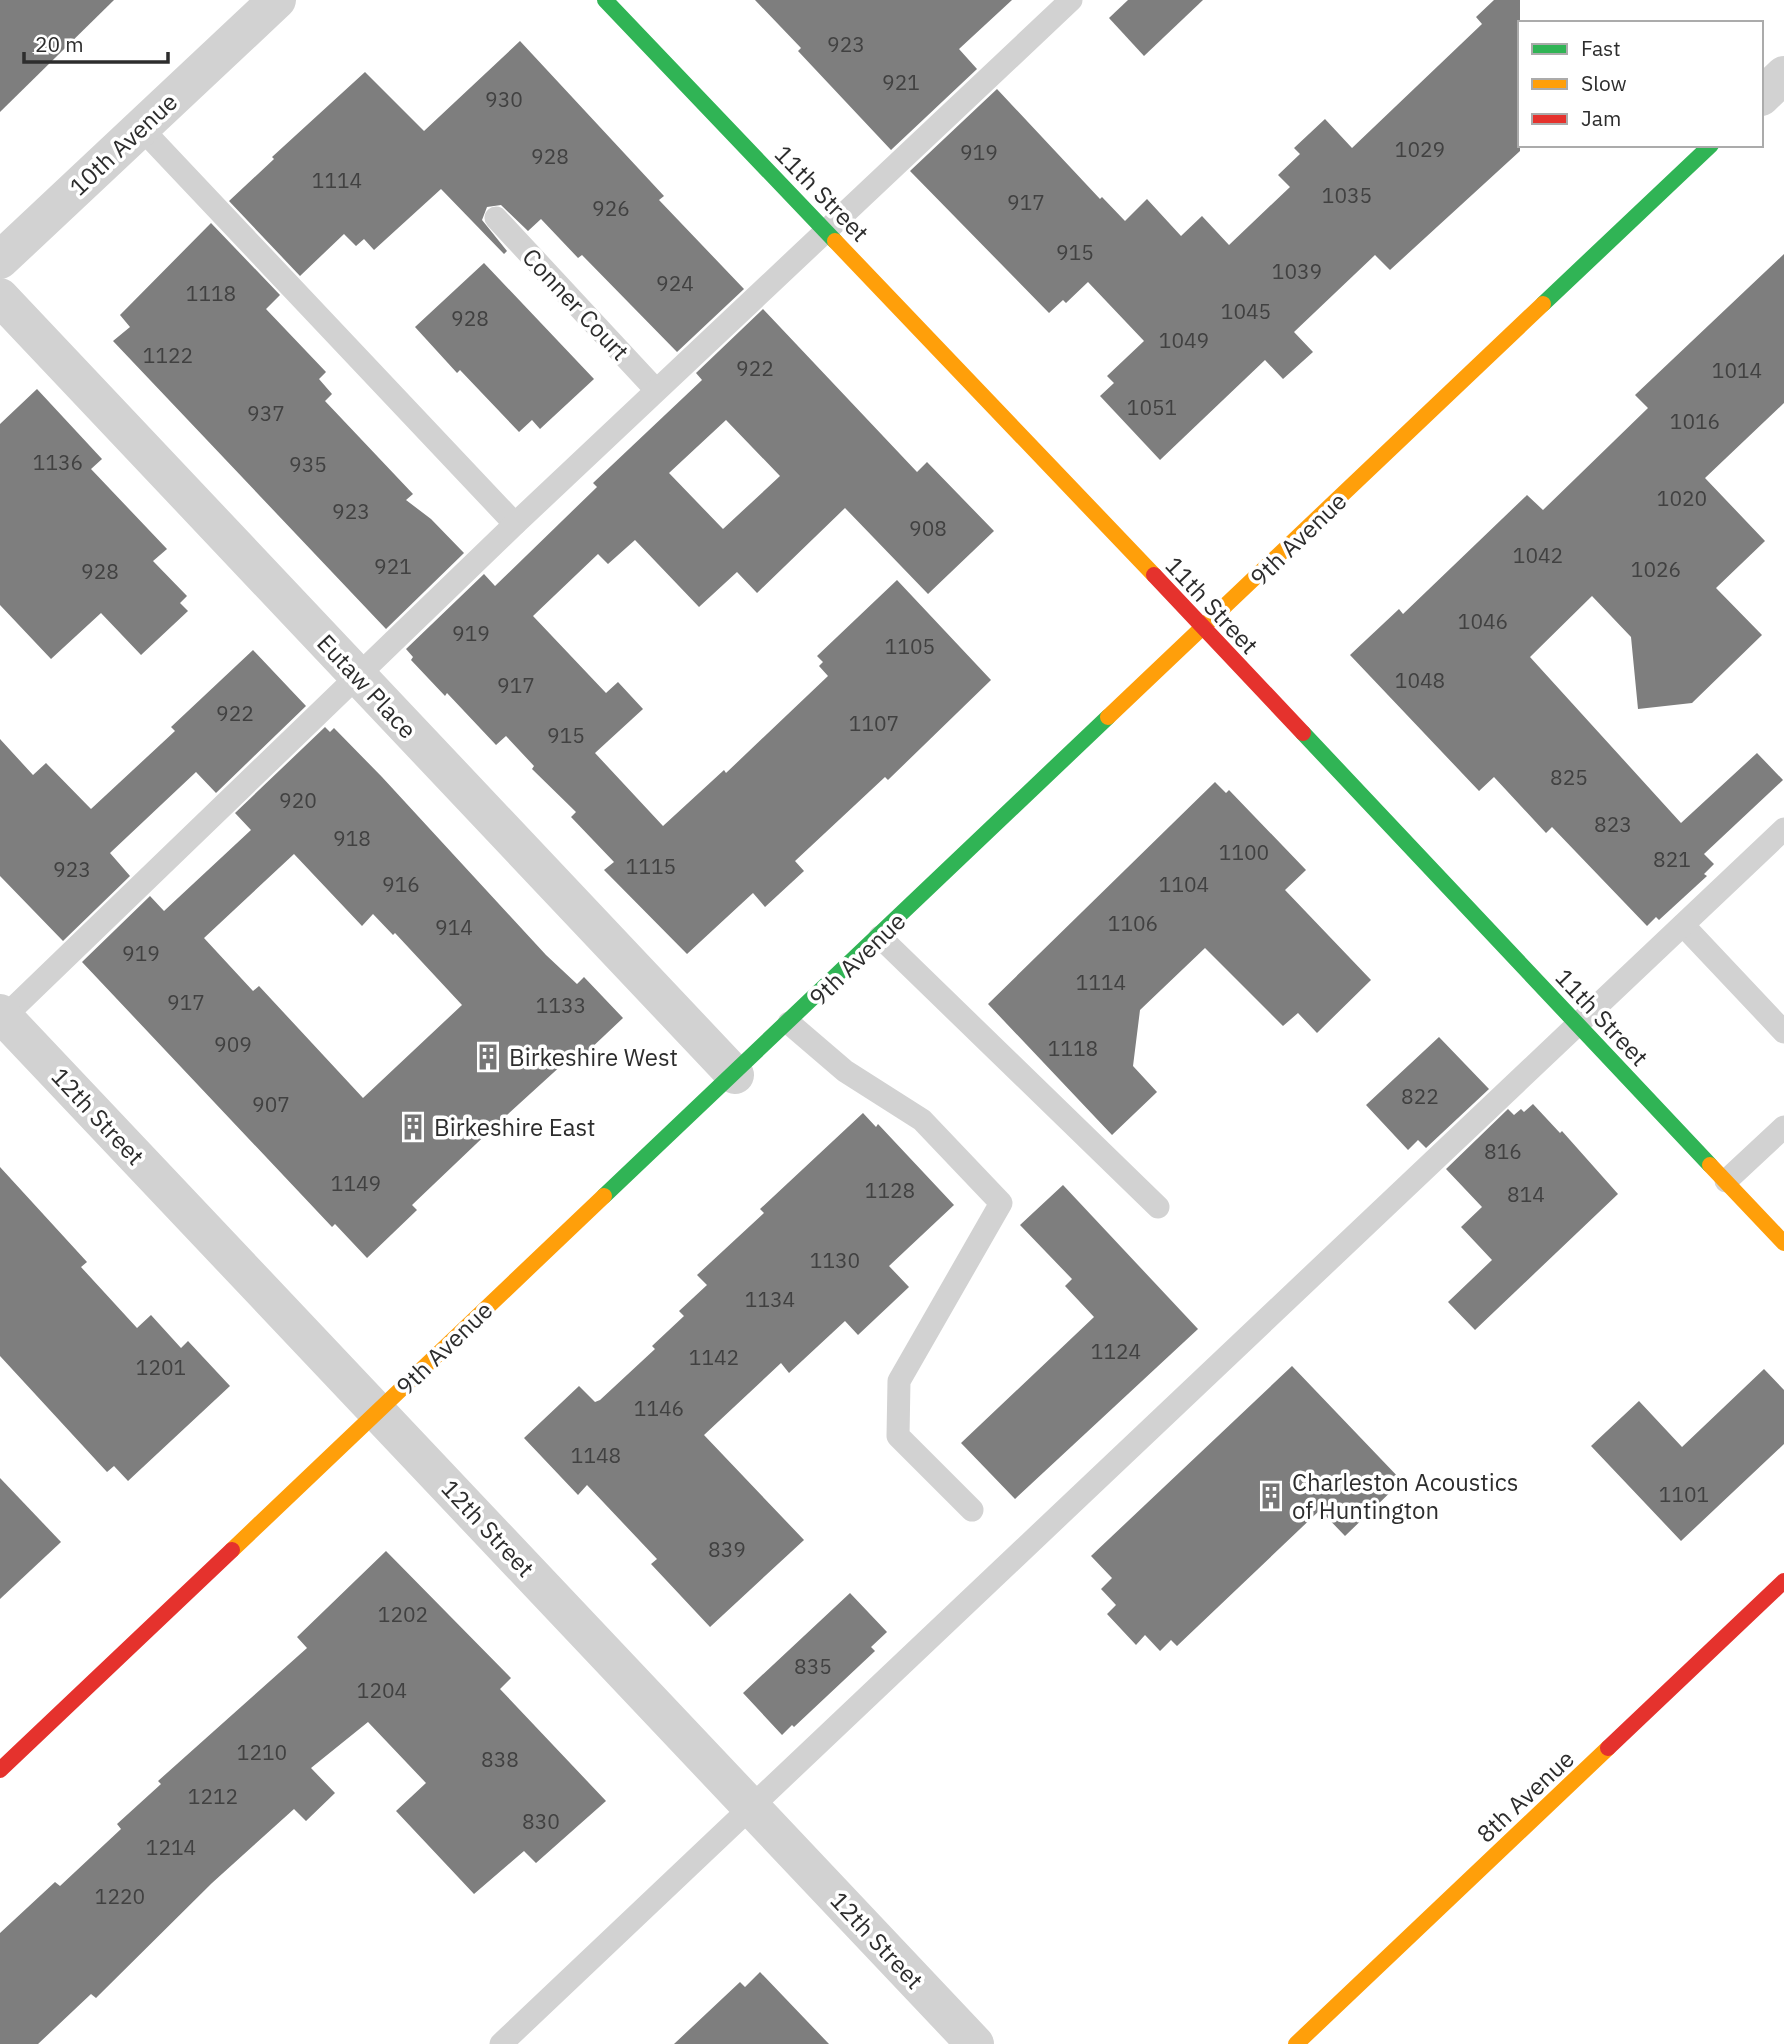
<svg xmlns="http://www.w3.org/2000/svg" width="1784" height="2044" font-family="'IBM Plex Sans',sans-serif">
	<style>
		.building { fill: #7e7e7e; fill-rule: evenodd }
		.lines { fill: none; stroke-linecap: round; stroke-linejoin: round }
		.lane { stroke: #d2d2d2; stroke-width: 23 }
		.street { stroke: #d2d2d2; stroke-width: 38 }
		.fast { stroke: #30b455; stroke-width: 16 }
		.slow { stroke: #ff9f0a; stroke-width: 16 }
		.jam { stroke: #e5322d; stroke-width: 16 }
		.labels { text-anchor: middle; dominant-baseline: central; stroke-width: 7; stroke-linejoin: round; paint-order: stroke }
		.number-label { font-size: 21px; fill: #414141 }
		.street-label { font-size: 24px; fill: #2d2d2d; stroke: #fff }
		.poi-label { font-size: 24px; fill: #2d2d2d; stroke: #fff; text-anchor: start }
	</style>
	<rect width="100%" height="100%" fill="#fff"/>
	<g class="building">
		<path d="M0,0h114l-114,112z"/>
		<path d="M755,0h257l-53,49 18,20 -86,81 -93,-99 3,-3z"/>
		<path d="M1128,0h75l-59,56 -35,-38z"/>
		<path d="M1494,0h26v151l-130,119 -15,-15 -81,77 19,20 -30,27 -18,-19 -105,100 -60,-64 14,-13 -7,-7 37,-35 -56,-59 -22,21 -3,-3 -14,13 -139,-142 87,-82 103,110 2,-2 23,24 22,-22 34,37 21,-20 27,29 61,-58 -12,-12 22,-21 -6,-6 31,-29 27,29 130,-124 -6,-7z"/>
		<path d="M520,41l144,155 -5,4 85,89 -67,63 -95,-97 -4,3 -37,-39 -13,12 -27,-26 -14,2 -5,13 25,31 -3,3 -63,-65 -67,61 -10,-11 -8,7 -12,-12 -44,42 -71,-75 45,-42 -2,-2 93,-85 59,59z"/>
		<path d="M211,223l69,72 -14,14 60,63 -7,7 13,15 -7,7 88,93 -7,6 25,19 33,34 -78,76 -273,-288 17,-14 -10,-12z"/>
		<path d="M1784,254v149l-79,75 60,63 -49,47 46,47 -70,68 -54,6 -7,-72 -39,-41 -62,61 151,166 76,-70 26,27 -79,74 10,10 -10,10 3,2 -48,44 -3,-3 -9,9 -95,-99 -6,6 -52,-56 -15,14 -129,-136 49,-46 4,5 124,-119 16,15 105,-102 -13,-13z"/>
		<path d="M484,263l110,116 -54,50 -8,-9 -13,12 -59,-62 -3,3 -42,-46z"/>
		<path d="M763,309l154,163 10,-10 67,69 -66,63 -83,-86 -88,85 -20,-21 -38,35 -64,-67 -27,24 -10,-10 -65,62 73,77 12,-11 25,27 -48,44 68,73 61,-56 2,3 102,-97 -9,-10 4,-4 -6,-6 80,-76 94,100 -103,100 -3,-3 -90,84 9,10 -39,36 -12,-14 -66,61 -83,-84 10,-8 -43,-45 5,-5 -44,-43 2,-3 -28,-30 -10,9 -49,-52 -2,3 -34,-36 2,-3 -7,-8 78,-75 11,12 102,-99 -4,-4 109,-103 -6,-7zM726,420l54,56 -57,53 -54,-56z"/>
		<path d="M37,389l65,70 -11,10 76,80 -14,12 34,35 -7,7 8,8 -47,44 -40,-42 -50,46 -51,-54v-181z"/>
		<path d="M253,650l53,56 -90,87 -20,-21 -86,81 20,23 -67,65 -63,-65v-137l33,36 13,-12 45,46 84,-78 -4,-4z"/>
		<path d="M325,727l5,5 4,-4 48,49 164,178 31,29 7,-7 39,41 -54,51 -5,-6 -67,61 -85,81 5,5 -50,48 -32,-34 -3,3 -250,-265 68,-66 14,15 87,-81 -16,-17zM294,854l68,72 11,-12 20,21 2,-2 67,72 -99,93 -104,-112 -6,5 -49,-53z"/>
		<path d="M1215,782l11,11 3,-3 77,80 -21,20 86,90 -54,53 -19,-20 -15,13 -78,-78 -65,62 -7,56 24,26 -45,43 -124,-131z"/>
		<path d="M1439,1037l50,52 -63,59 -8,-8 -10,10 -42,-45z"/>
		<path d="M1533,1104l27,29 2,-2 56,63 -143,136 -27,-28 44,-42 -31,-33 21,-20 -36,-38 62,-60 6,6 7,-6 3,3z"/>
		<path d="M863,1113l13,14 2,-3 76,81 -65,61 20,21 -51,48 -13,-14 -56,52 -8,-10 -77,72 100,105 -94,87 -59,-63 6,-5 -70,-74 -9,10 -54,-57 55,-52 16,16 5,-2 55,-51 -3,-3 32,-30 -5,-5 28,-26 -10,-10 67,-62 -4,-4z"/>
		<path d="M0,1167l87,95 -6,5 56,61 14,-13 30,33 7,-7 42,45 -102,95 -14,-15 -7,6 -107,-116z"/>
		<path d="M1063,1185l135,144 -183,170 -54,-56 133,-126 -29,-31 7,-7 -52,-54z"/>
		<path d="M1292,1366l110,115 -57,55 -25,-26 -143,136 -6,-6 -11,11 -15,-16 -9,10 -29,-31 9,-9 -15,-16 11,-11 -21,-22z"/>
		<path d="M1764,1369l20,21v54l-103,97 -90,-95 48,-45 43,46z"/>
		<path d="M0,1478l61,64 -61,57z"/>
		<path d="M386,1551l125,127 -11,11 106,112 -70,62 -12,-12 -50,43 -78,-83 30,-28 -58,-61 -57,46 24,25 -29,28 -12,-12 -82,74 -116,115 -5,-4 -53,50h-38v-111l55,-51 5,4 61,-57 -4,-5 44,-40 -3,-3 149,-133 -10,-11z"/>
		<path d="M850,1593l37,39 -16,15 4,4 -81,76 -2,-2 -10,10 -39,-42z"/>
		<path d="M760,1972l69,72h-155l66,-62 5,5z"/>
	</g>
	<g class="lines">
		<g class="lane">
			<path d="M141,128l374,396"/>
			<path d="M496,218l160,172"/>
			<path d="M1683,925l101,107"/>
			<path d="M880,937l278,270"/>
			<path d="M0,1021l515,-497 556,-524"/>
			<path d="M789,1023l56,48 77,49 79,83 -102,178 -1,55 74,74"/>
			<path d="M1726,1181l58,-54"/>
			<path d="M501,2044l1283,-1215"/>
		</g>
		<g class="street">
			<path d="M1761,97l23,-22"/>
			<path d="M0,260l277,-260"/>
			<path d="M0,297l735,778"/>
			<path d="M0,1013l975,1031"/>
		</g>
		<g class="fast">
			<path d="M605,0l230,241"/>
			<path d="M1543,304l168,-159"/>
			<path d="M1303,733l407,432"/>
			<path d="M604,1196l504,-479"/>
		</g>
		<g class="slow">
			<path d="M835,241l319,334"/>
			<path d="M1108,717l435,-413"/>
			<path d="M1710,1165l74,78"/>
			<path d="M232,1550l372,-354"/>
			<path d="M1296,2044l312,-296"/>
		</g>
		<g class="jam">
			<path d="M1154,575l149,158"/>
			<path d="M1608,1748l176,-167"/>
			<path d="M0,1770l232,-220"/>
		</g>
	</g>
	<defs>
		<g id="building-bare" transform="scale(2.1)"><path d="M-4-6H4V6H1V3H-1V6H-4ZM-2.5-4.3h1.7v1.8h-1.7ZM.8-4.3h1.7v1.8H.8ZM-2.5-1h1.7V.8h-1.7ZM.8-1h1.7V.8H.8Z" fill="#767676" stroke="#fff" stroke-width="2.5" paint-order="stroke"/></g>
	</defs>
	<g fill-rule="evenodd">
		<use href="#building-bare" x="488" y="1057"/>
		<use href="#building-bare" x="413" y="1127"/>
		<use href="#building-bare" x="1271" y="1496"/>
	</g>
	<g class="labels">
		<g class="number-label">
			<text x="846" y="44">923</text>
			<text x="901" y="82">921</text>
			<text x="504" y="99">930</text>
			<text x="1420" y="149">1029</text>
			<text x="979" y="152">919</text>
			<text x="550" y="156">928</text>
			<text x="337" y="180">1114</text>
			<text x="1347" y="195">1035</text>
			<text x="1026" y="202">917</text>
			<text x="611" y="208">926</text>
			<text x="1075" y="252">915</text>
			<text x="1297" y="271">1039</text>
			<text x="675" y="283">924</text>
			<text x="211" y="293">1118</text>
			<text x="1246" y="311">1045</text>
			<text x="470" y="318">928</text>
			<text x="1184" y="340">1049</text>
			<text x="168" y="355">1122</text>
			<text x="755" y="368">922</text>
			<text x="1737" y="370">1014</text>
			<text x="1152" y="407">1051</text>
			<text x="266" y="413">937</text>
			<text x="1695" y="421">1016</text>
			<text x="58" y="462">1136</text>
			<text x="308" y="464">935</text>
			<text x="1682" y="498">1020</text>
			<text x="351" y="511">923</text>
			<text x="928" y="528">908</text>
			<text x="1538" y="555">1042</text>
			<text x="393" y="566">921</text>
			<text x="1656" y="569">1026</text>
			<text x="100" y="571">928</text>
			<text x="1483" y="621">1046</text>
			<text x="471" y="633">919</text>
			<text x="910" y="646">1105</text>
			<text x="1420" y="680">1048</text>
			<text x="516" y="685">917</text>
			<text x="235" y="713">922</text>
			<text x="874" y="723">1107</text>
			<text x="566" y="735">915</text>
			<text x="1569" y="777">825</text>
			<text x="298" y="800">920</text>
			<text x="1613" y="824">823</text>
			<text x="352" y="838">918</text>
			<text x="1244" y="852">1100</text>
			<text x="1672" y="859">821</text>
			<text x="651" y="866">1115</text>
			<text x="72" y="869">923</text>
			<text x="401" y="884">916</text>
			<text x="1184" y="884">1104</text>
			<text x="1133" y="923">1106</text>
			<text x="454" y="927">914</text>
			<text x="141" y="953">919</text>
			<text x="1101" y="982">1114</text>
			<text x="186" y="1002">917</text>
			<text x="561" y="1005">1133</text>
			<text x="233" y="1044">909</text>
			<text x="1073" y="1048">1118</text>
			<text x="1420" y="1096">822</text>
			<text x="271" y="1104">907</text>
			<text x="1503" y="1151">816</text>
			<text x="356" y="1183">1149</text>
			<text x="890" y="1190">1128</text>
			<text x="1526" y="1194">814</text>
			<text x="835" y="1260">1130</text>
			<text x="770" y="1299">1134</text>
			<text x="1116" y="1351">1124</text>
			<text x="714" y="1357">1142</text>
			<text x="161" y="1367">1201</text>
			<text x="659" y="1408">1146</text>
			<text x="596" y="1455">1148</text>
			<text x="1684" y="1494">1101</text>
			<text x="727" y="1549">839</text>
			<text x="403" y="1614">1202</text>
			<text x="813" y="1666">835</text>
			<text x="382" y="1690">1204</text>
			<text x="262" y="1752">1210</text>
			<text x="500" y="1759">838</text>
			<text x="213" y="1796">1212</text>
			<text x="541" y="1821">830</text>
			<text x="171" y="1847">1214</text>
			<text x="120" y="1896">1220</text>
		</g>
		<g class="street-label">
			<text transform="translate(123 144) rotate(-43)">10th Avenue</text>
			<text transform="translate(822 193) rotate(46)">11th Street</text>
			<text transform="translate(576 304) rotate(47)">Conner Court</text>
			<text transform="translate(1298 539) rotate(-44)">9th Avenue</text>
			<text transform="translate(1212 605) rotate(47)">11th Street</text>
			<text transform="translate(367 686) rotate(47)">Eutaw Place</text>
			<text transform="translate(857 959) rotate(-44)">9th Avenue</text>
			<text transform="translate(1602 1017) rotate(47)">11th Street</text>
			<text transform="translate(98 1116) rotate(47)">12th Street</text>
			<text transform="translate(444 1348) rotate(-44)">9th Avenue</text>
			<text transform="translate(488 1528) rotate(47)">12th Street</text>
			<text transform="translate(1525 1796) rotate(-43)">8th Avenue</text>
			<text transform="translate(877 1940) rotate(47)">12th Street</text>
		</g>
		<g class="poi-label">
			<text x="509" y="1057">Birkeshire West</text>
			<text x="434" y="1127">Birkeshire East</text>
			<text x="1292" y="1482">Charleston Acoustics<tspan x="1292" dy="28">of Huntington</tspan></text>
		</g>
	</g>
	<rect x="1518" y="21" width="245" height="126" fill="#ffffff" stroke="#ababab" stroke-width="2"/>
	<rect x="1532" y="44" width="35" height="10" fill="#30b455" stroke="#ababab" stroke-width="2"/>
	<text x="1581" y="56" font-size="21" fill="#2d2d2d">Fast</text>
	<rect x="1532" y="79" width="35" height="10" fill="#ff9f0a" stroke="#ababab" stroke-width="2"/>
	<text x="1581" y="91" font-size="21" fill="#2d2d2d">Slow</text>
	<rect x="1532" y="114" width="35" height="10" fill="#e5322d" stroke="#ababab" stroke-width="2"/>
	<text x="1581" y="126" font-size="21" fill="#2d2d2d">Jam</text>
	<path d="M24 52v10h144v-10" fill="none" stroke="#2d2d2d" stroke-width="3.5"/>
	<text x="35" y="52" font-size="21" fill="#2d2d2d" stroke="#ffffff" stroke-width="5" paint-order="stroke">20 m</text>
</svg>
